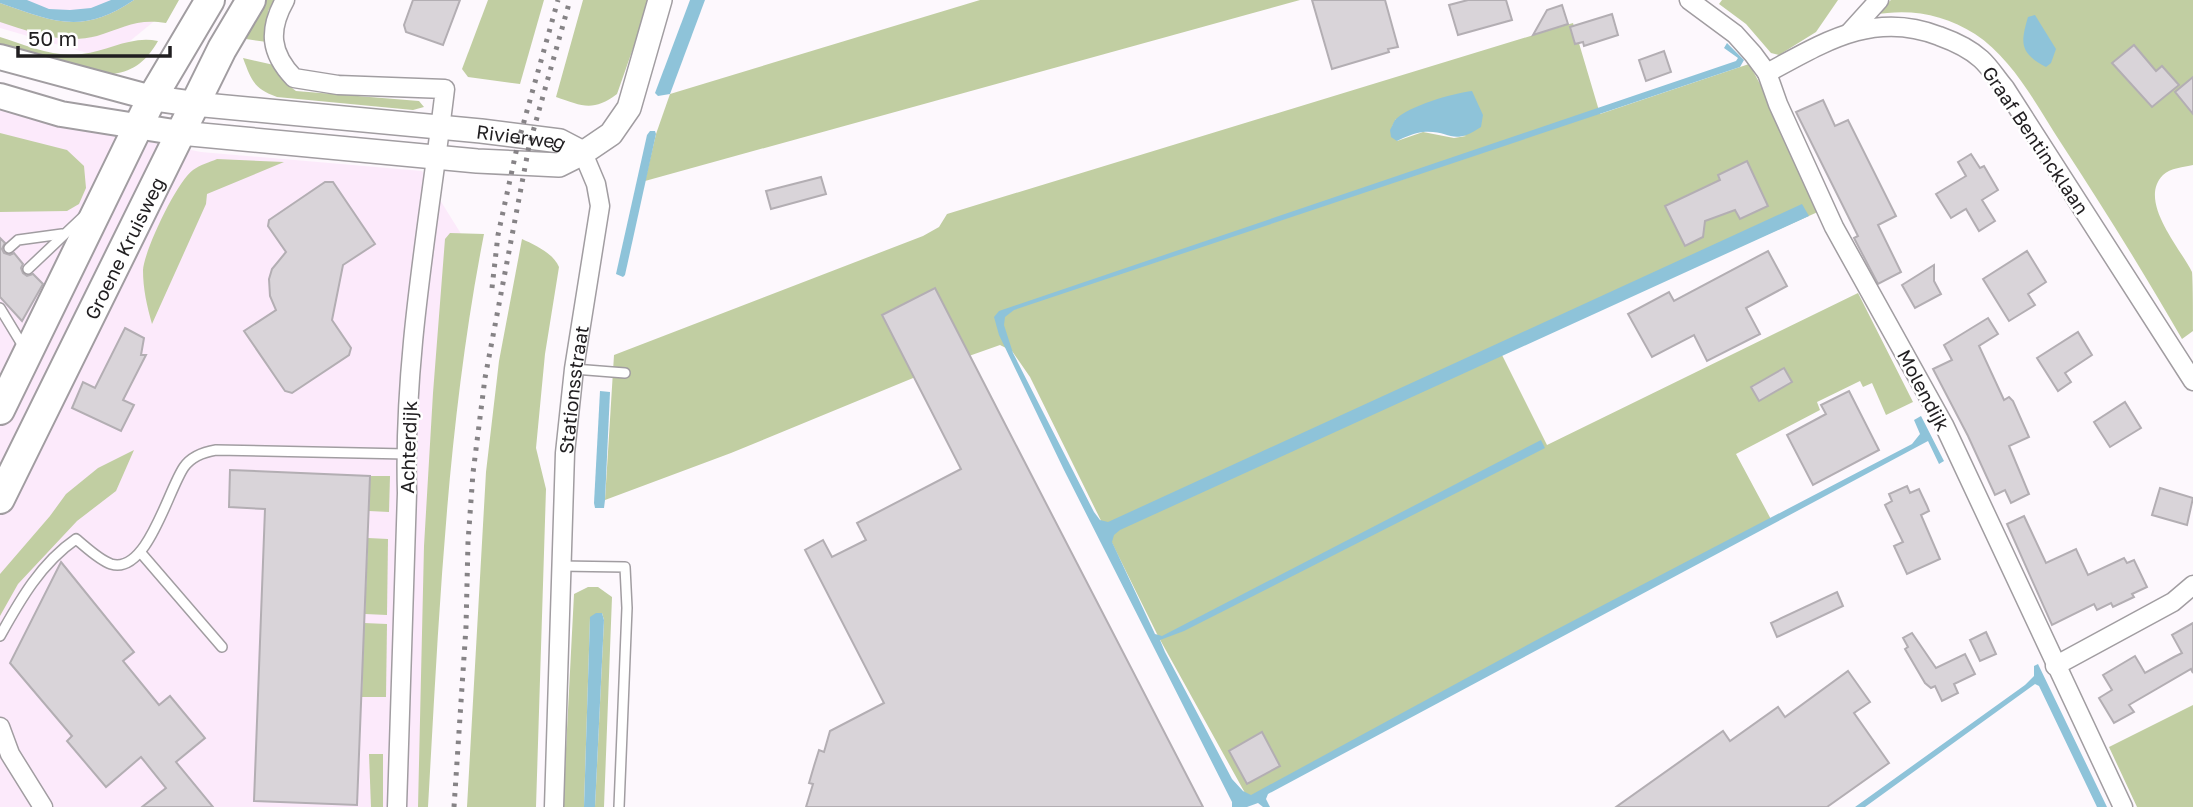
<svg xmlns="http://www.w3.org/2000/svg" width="2193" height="807" font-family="'Golos Text',sans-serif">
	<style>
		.industrial { fill: #fceafb }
		.green { fill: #c1cea2; fill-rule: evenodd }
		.water { fill: #8ec3d9 }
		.building { fill: #d9d4d9; stroke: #b3aeb3; stroke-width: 2 }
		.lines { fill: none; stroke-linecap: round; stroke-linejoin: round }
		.service-casing { stroke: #a19da1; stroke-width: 12 }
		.minor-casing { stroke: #a19da1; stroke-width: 21 }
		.tertiary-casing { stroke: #a19da1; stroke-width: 26 }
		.secondary-casing { stroke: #a19da1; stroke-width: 28 }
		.primary-casing { stroke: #a19da1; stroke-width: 32 }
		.service { stroke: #fff; stroke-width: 9 }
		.minor { stroke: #fff; stroke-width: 18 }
		.tertiary { stroke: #fff; stroke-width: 23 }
		.secondary { stroke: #fff; stroke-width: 24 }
		.primary { stroke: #fff; stroke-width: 28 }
		.rail { stroke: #868386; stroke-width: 5; stroke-dasharray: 3.5 7; stroke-linecap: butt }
		.labels { text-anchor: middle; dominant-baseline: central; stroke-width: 5; stroke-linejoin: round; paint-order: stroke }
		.street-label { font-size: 19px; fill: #201e20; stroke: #fff }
	</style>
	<rect width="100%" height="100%" fill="#fdf8fd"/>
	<g class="industrial">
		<path d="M0,0h173l-4,9 -61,50 -108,-31z"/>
		<path d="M0,106l41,14 160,32 221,19 46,74 -48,562h-420z"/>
	</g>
	<g class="green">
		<path d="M134,0h45l-13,23c-29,-5 -43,5 -69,13 -34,9 -65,-4 -97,-14v-19c54,19 82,32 134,-3z"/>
		<path d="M264,0h11l-7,11 -1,31 -21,-3z"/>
		<path d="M488,0h56l-24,84 -52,-7 -6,-8z"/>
		<path d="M583,0h67l-33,94c-24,18 -35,12 -61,3z"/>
		<path d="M980,0h320l-655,181 11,-47 14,-40z"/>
		<path d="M1722,0h116l-22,32 -37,23 -8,-2 -25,-29 -27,-20z"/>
		<path d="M1891,0h302v165c-9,2 -23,3 -30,10 -26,26 18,74 29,97 1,11 1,45 1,59l-11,8c-38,-66 -79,-132 -121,-196 -24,-37 -48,-84 -86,-109 -31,-20 -66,-26 -102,-19z"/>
		<path d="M1573,23l27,91 149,-50 20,36 51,111 -319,142 46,92 311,-152 55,109 -27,13 -14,-32 -9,4 -3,-6 -43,21 3,8 -84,44 37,69 -523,279 -92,-166 -128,-259 -18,-26 -12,-6 -48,17 -221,91 -126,47 9,-145 309,-119 16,-9 8,-13zM1396,119l70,17 -12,2 -31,-6 -26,9 -5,-14z"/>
		<path d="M0,37c26,8 54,21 82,17 26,-3 50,-19 76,-13 -11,19 -23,30 -45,33l-113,-29z"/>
		<path d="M243,58l31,7 14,20 8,6 123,10 5,6 -11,3 -136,-13c-23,-9 -25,-15 -34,-39z"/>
		<path d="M0,133l67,17 17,16 2,22 -7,16 -12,7 -67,1z"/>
		<path d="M217,159l67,3 -77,32 -1,10 -54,120c-5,-18 -9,-35 -9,-54 1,-19 34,-89 50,-100 7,-5 17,-8 24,-11z"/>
		<path d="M450,233l34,1c-37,189 -45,381 -56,573h-10l6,-261 9,-153 12,-154z"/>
		<path d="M522,239c13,6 31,14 37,28l-14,87 -9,94 10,41 -10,318h-69l19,-335 13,-111z"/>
		<path d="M134,450l-18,41 -39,30 -59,63 -18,32v-42l50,-58 16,-22 32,-26z"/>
		<path d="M370,476h20l-1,36 -20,-1z"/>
		<path d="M368,538l20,1 -1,76 -22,-1z"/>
		<path d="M588,587h10l14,10 -8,210h-9l9,-187 -2,-7 -12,5 -6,189h-21l11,-213z"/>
		<path d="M364,623l23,1 -1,73h-24z"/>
		<path d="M2193,705v102h-56l-28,-60z"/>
		<path d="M369,754h14v53h-12z"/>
	</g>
	<g class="water">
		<path d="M0,0h27l22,9 21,1 21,-2 20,-8h23c-52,35 -80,22 -134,3z"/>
		<path d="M690,0h15l-35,94 -12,2 -3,-3z"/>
		<path d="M2035,15l21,34 -5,14 -5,4c-26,-14 -26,-23 -18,-50z"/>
		<path d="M1727,43l17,17 -4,7 -726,243 -9,7 -1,8 9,28 81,159 6,8 8,2 694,-318 7,12 -689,314 -6,5 -2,7 43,92 7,2 379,-196 4,8 -361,183 -24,9 5,12 67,127 11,12 8,4 293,-159 368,-192 8,-10 -6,-14 7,-4 23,45 -5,3 -11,-23 -660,353 -2,5 4,8h-7l-5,-4 -11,4h-15v-5l-168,-332 -65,-135 -5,-18 5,-6 737,-250 2,-3 -14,-10z"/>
		<path d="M1472,91l11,24 -2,12c-30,20 -29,3 -58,5 -9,1 -18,5 -26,9l-6,-4 -1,-7c2,-3 3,-7 5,-10 13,-14 59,-27 77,-29z"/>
		<path d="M650,131h5l1,3 -31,141 -2,2 -7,-3 31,-139z"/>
		<path d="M600,391l10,1 -5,108 -1,8h-9l-1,-5z"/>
		<path d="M596,613h6l2,7 -9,187h-11l6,-190z"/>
		<path d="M2038,664l69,143h-10l-58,-121 -4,-2 -170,123h-10l170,-122 9,-9v-10z"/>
	</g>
	<g class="building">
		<path d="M413,0h47l-17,45 -37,-13 -2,-7z"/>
		<path d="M1312,0h73l13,47 -10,2 1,3 -57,17z"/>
		<path d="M1468,0h38l6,20 -54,15 -9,-30z"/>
		<path d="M1562,5l6,19 -35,11 14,-25z"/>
		<path d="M1612,14l6,21 -34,11 -1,-4 -8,2 -5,-17z"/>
		<path d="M2134,45l22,26 6,-5 17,19 -27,22 -40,-44z"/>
		<path d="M1664,51l7,21 -25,9 -7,-21z"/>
		<path d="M2193,77v37l-18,-22z"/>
		<path d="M1823,100l12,26 13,-6 48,96 -18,9 23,47 -23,12 -24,-46 4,-2 -62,-124z"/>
		<path d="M1971,154l9,14 4,-2 14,24 -16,10 13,21 -16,10 -13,-22 -15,9 -15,-24 30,-18 -8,-14z"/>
		<path d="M1747,161l21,45 -28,13 -5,-9 -30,11 -2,16 -18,9 -20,-40 55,-26 -2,-5z"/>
		<path d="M821,177l5,17 -55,15 -5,-18z"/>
		<path d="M325,182h8l42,62 -32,21 -11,55 19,28 -2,7 -57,38 -7,-2 -41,-60 32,-21 -6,-14 -1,-17 3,-10 14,-17 -18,-26 1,-6z"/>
		<path d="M0,238l5,5 -3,6 2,4 6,2 4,-2 9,11 -2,4 2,5 4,3 6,-2 10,10 -21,37 -22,-24z"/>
		<path d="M1768,251l19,35 -41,22 14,26 -53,27 -13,-26 -42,22 -24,-43 41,-22 5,9z"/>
		<path d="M2027,251l19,31 -18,12 7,11 -26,16 -26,-42z"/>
		<path d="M1934,265v16l7,13 -26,14 -13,-23z"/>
		<path d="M935,288l70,136 198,383h-397l7,-23 -4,-1 5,-17 5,-16 5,2 6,-21 54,-28 -79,-153 18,-10 9,17 34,-17 -9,-17 104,-54 -79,-154z"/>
		<path d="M1988,318l10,16 -19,12 25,54 5,-3 4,4 16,36 -20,9 20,48 -18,9 -6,-13 -10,5 -27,-59 -35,-67 19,-9 -8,-15z"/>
		<path d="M125,328l19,10 -3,17h5l-23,45 11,5 -13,26 -49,-23 11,-26 12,6z"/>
		<path d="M2078,332l14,23 -27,18 6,9 -13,9 -21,-33z"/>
		<path d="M1784,368l8,14 -33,19 -8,-14z"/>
		<path d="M1849,391l30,59 -66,35 -26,-50 39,-21 -5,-9z"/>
		<path d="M2125,402l16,26 -31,19 -16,-25z"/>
		<path d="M230,470l140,6 -13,329 -103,-4 11,-292 -36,-2z"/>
		<path d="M1907,486l3,7 9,-4 8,17 2,5 -8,4 19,44 -33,15 -13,-28 9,-4 -18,-37 7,-4 -3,-7z"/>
		<path d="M2160,488l33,10 -6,27 -35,-10z"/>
		<path d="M2024,516l22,47 30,-14 12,26 36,-17 3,5 7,-3 13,27 -15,7 2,3 -21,10 -2,-4 -14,7 -3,-6 -42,21 -45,-101z"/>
		<path d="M61,562l73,90 -11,9 36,44 11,-9 35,42 -29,24 37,45h-71l24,-19 -25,-31 -35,30 -39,-46 5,-5 -62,-73z"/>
		<path d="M1837,592l6,14 -66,31 -6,-14z"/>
		<path d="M2193,623v50l-2,-4 -62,36 5,7 -20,11 -15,-25 13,-8 -9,-15 32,-19 10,17 29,-16 8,-4 -10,-18z"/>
		<path d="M1986,632l10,22 -16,7 -10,-21z"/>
		<path d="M1912,633l24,35 29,-14 10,20 -21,10 4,9 -16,8 -7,-15 -4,2 -6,-5 -20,-34 3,-2 -5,-9z"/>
		<path d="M1848,671l22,31 -16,11 35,50 -62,44h-211l107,-76 7,10 48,-34 7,10z"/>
		<path d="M1262,732l18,34 -33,18 -18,-33z"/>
	</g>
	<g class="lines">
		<g class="service-casing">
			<g id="service">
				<path d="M9,248l9,-8 44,-6"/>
				<path d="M28,269l57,-54"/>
				<path d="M0,308l23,38"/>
				<path d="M574,369l51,4"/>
				<path d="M141,553l81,94"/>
				<path d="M560,566l65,1 2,41 -8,199"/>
				<path d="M0,636c20,-36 41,-73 76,-97 10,8 23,21 35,25 36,11 57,-74 73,-97 7,-10 20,-15 32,-17l190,4"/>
			</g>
		</g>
		<g class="minor-casing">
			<g id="minor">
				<path d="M285,0c-17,30 -15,53 9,78l44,7 107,4c-16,134 -42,269 -38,404l-10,314"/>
				<path d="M1689,0l46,34 18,20 14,19 11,31 56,123 110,198 179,382"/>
				<path d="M1850,32l29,-32"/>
				<path d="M1767,73c56,-30 106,-63 172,-37 14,5 31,13 42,23 9,8 16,20 24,29l188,293"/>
				<path d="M2055,666l118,-64 20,-17"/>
				<path d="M0,727l10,27 33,53"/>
				<path id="s1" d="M554,807l11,-354 9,-84 26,-163 -4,-22 -13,-31"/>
			</g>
		</g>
		<g class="tertiary-casing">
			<g id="tertiary">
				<path id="s2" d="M194,104l287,27 79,10 23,12"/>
				<path d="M180,133l297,28 82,4 24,-12 28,-19 18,-26 31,-108"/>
			</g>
		</g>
		<g class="secondary-casing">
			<g id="secondary">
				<path d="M0,57l152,41 42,6"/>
				<path d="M0,96l61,18 119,19"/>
			</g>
		</g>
		<g class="primary-casing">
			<g id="primary">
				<path d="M0,410l152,-312 58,-98"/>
				<path id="s3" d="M0,499l222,-450 29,-49"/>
			</g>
		</g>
		<use href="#service" class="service"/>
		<use href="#minor" class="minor"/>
		<use href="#tertiary" class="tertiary"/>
		<use href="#secondary" class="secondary"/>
		<use href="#primary" class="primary"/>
		<g class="rail">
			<path d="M492,288l6,-53 20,-92 40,-143"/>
			<path d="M454,807l12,-180 2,-85 5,-69 12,-95 44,-232 41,-146"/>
		</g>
	</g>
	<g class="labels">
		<g class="street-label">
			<text stroke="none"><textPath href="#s2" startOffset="329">Rivierweg</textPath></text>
			<text transform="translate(2036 140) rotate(56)">Graaf Bentincklaan</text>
			<text stroke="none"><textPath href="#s3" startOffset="280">Groene Kruisweg</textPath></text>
			<text stroke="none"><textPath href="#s1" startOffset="418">Stationsstraat</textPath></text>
			<text transform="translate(1924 390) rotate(62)">Molendijk</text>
			<text transform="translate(408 447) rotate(-88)">Achterdijk</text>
		</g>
	</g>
	<path d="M18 46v10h152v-10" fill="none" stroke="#201e20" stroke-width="3.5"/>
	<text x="28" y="46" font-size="21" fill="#201e20" stroke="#ffffff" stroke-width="5" paint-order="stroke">50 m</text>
</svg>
